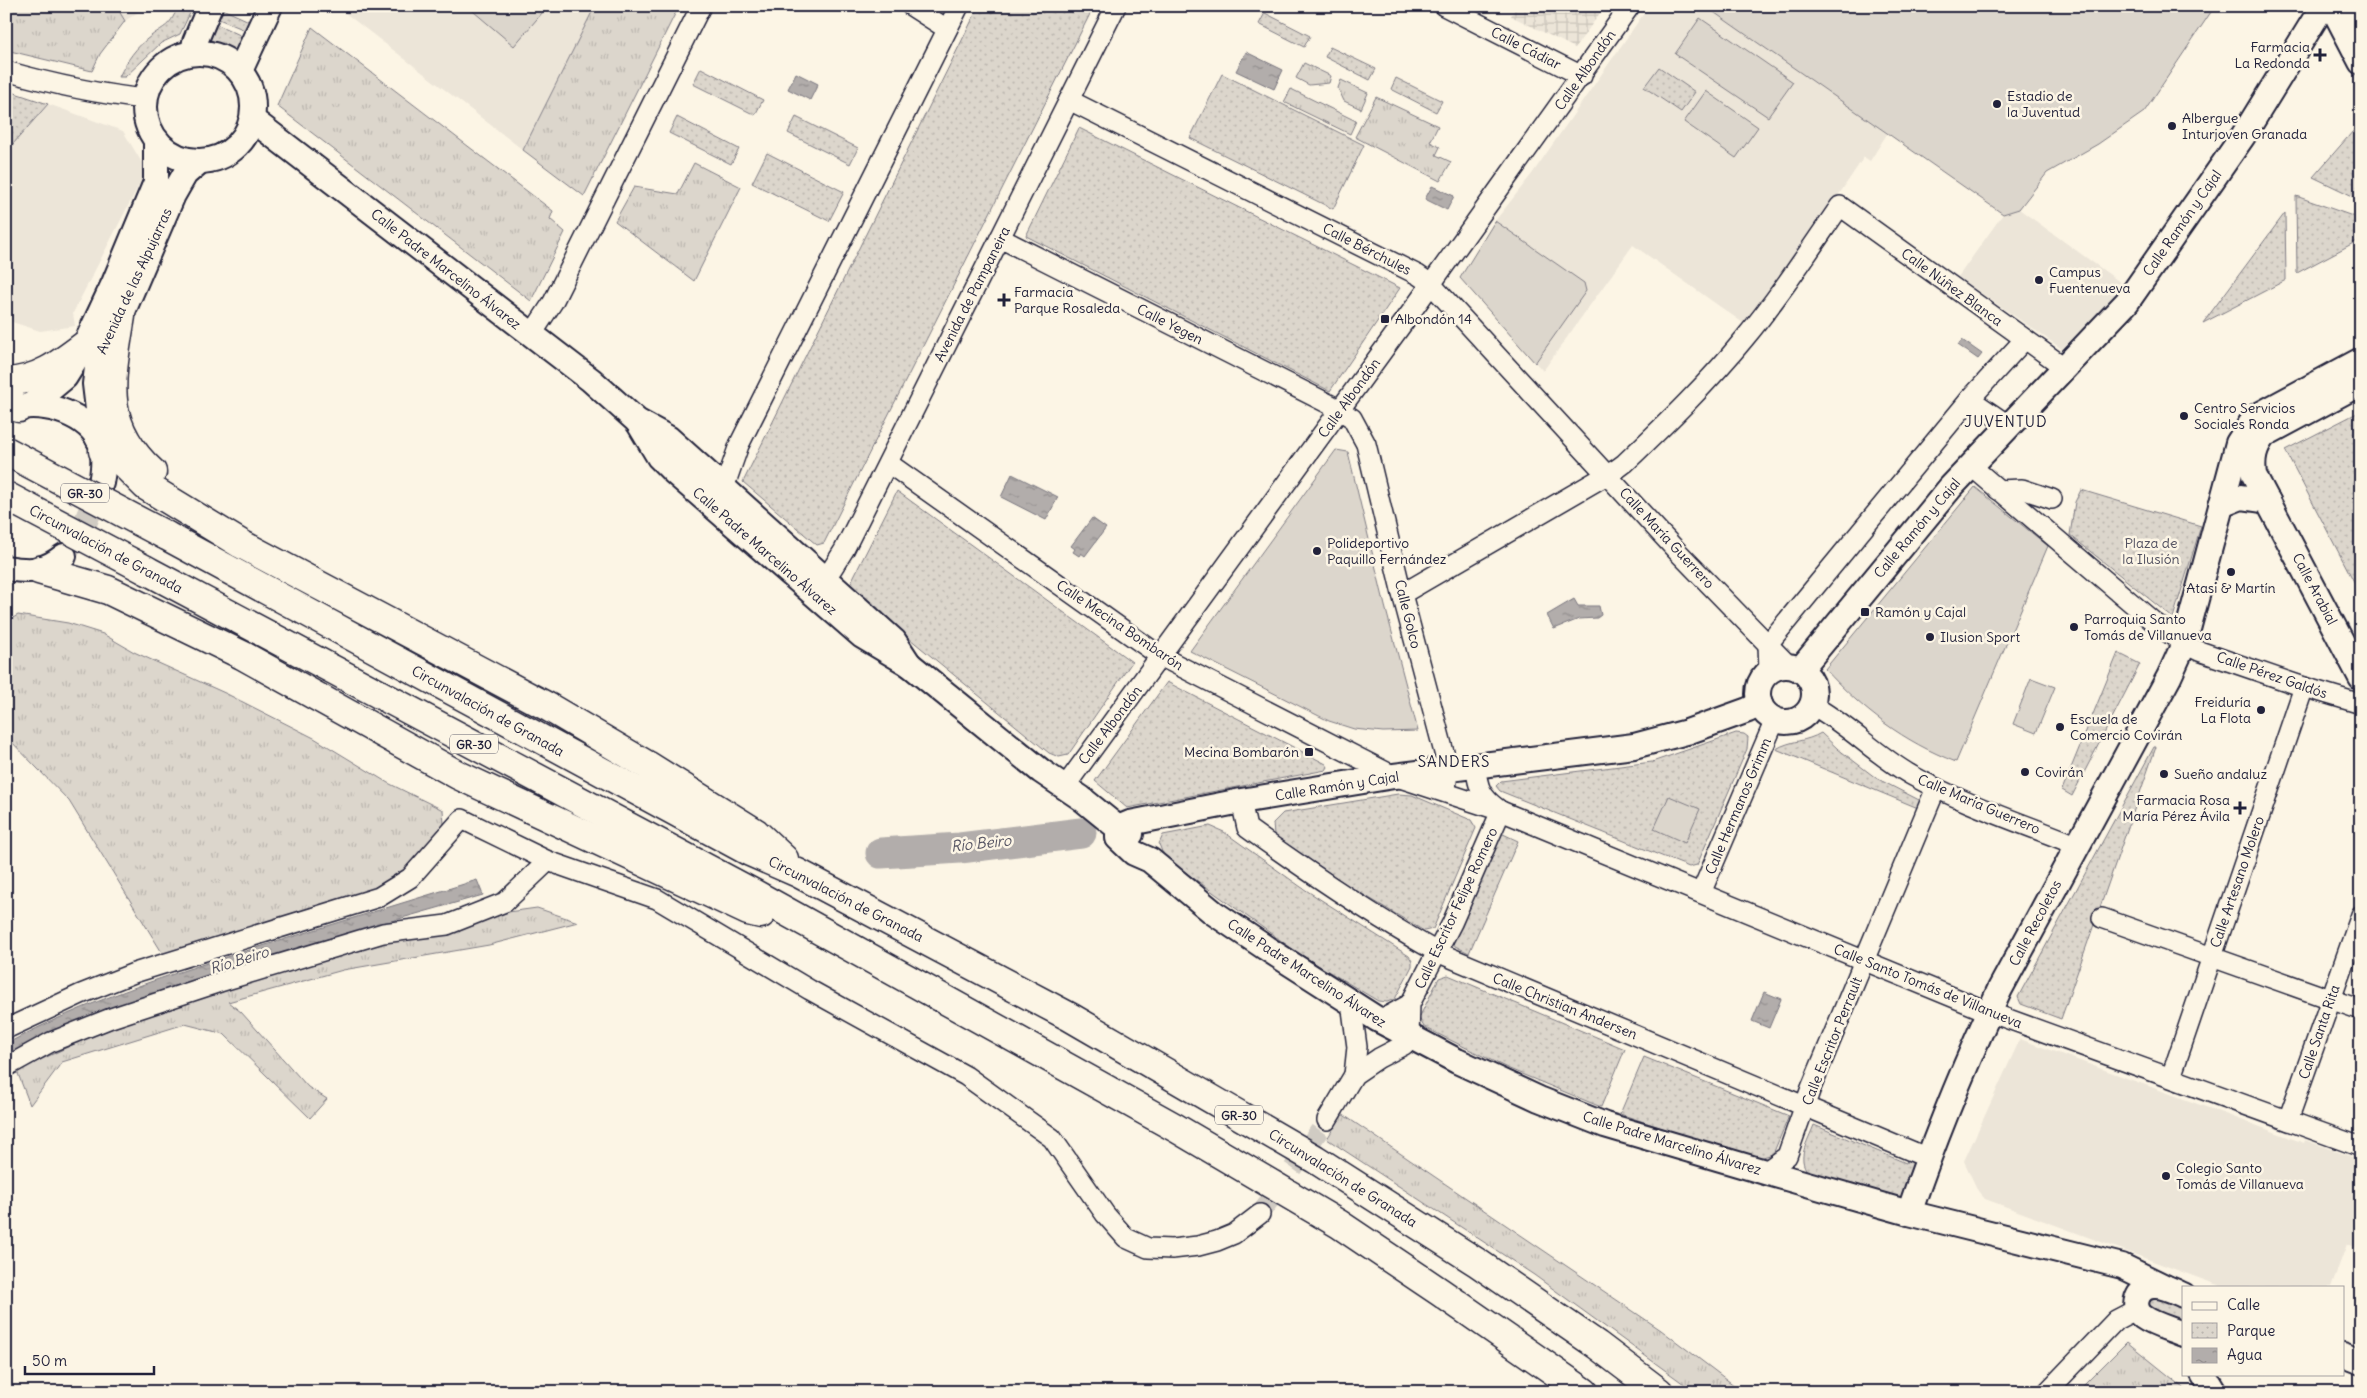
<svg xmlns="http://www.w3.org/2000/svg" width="2367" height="1398" font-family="Delius,sans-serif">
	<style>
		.built { fill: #ece5d8 }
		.industrial { fill: url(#industrial-grid) }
		.grass { fill: url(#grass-tufts); stroke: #7f7c84 }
		.park { fill: url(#park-dots); stroke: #7f7c84 }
		.pitch { fill: #dcd6cc; stroke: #7f7c84 }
		.water { fill: url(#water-ripples); stroke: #78757e }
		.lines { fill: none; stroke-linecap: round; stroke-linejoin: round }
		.river { stroke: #b2adab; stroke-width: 31 }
		.minor-tunnel { stroke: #d0cbc3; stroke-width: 19; stroke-dasharray: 19 9; stroke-linecap: butt }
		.major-tunnel { stroke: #d0cbc3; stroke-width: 24; stroke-dasharray: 24 12; stroke-linecap: butt }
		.minor-casing { stroke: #22223b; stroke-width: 22 }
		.major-casing { stroke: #22223b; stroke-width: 28 }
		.highway-casing { stroke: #22223b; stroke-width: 31 }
		.minor { stroke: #fcf5e5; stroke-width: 19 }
		.major { stroke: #fcf5e5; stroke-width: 24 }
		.highway { stroke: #fcf5e5; stroke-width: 28 }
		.highway-bridge-casing { stroke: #22223b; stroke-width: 31; stroke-linecap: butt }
		.highway-bridge { stroke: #fcf5e5; stroke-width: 28 }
		.poi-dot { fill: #22223b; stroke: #fcf5e5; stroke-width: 2 }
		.labels { text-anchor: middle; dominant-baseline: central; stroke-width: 5; stroke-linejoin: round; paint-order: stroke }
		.shield { fill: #fcf5e5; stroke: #63616e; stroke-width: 1 }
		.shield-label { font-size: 12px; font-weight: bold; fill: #22223b }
		.poi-label { font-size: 14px; fill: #22223b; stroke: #fcf5e5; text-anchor: start }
		.street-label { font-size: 14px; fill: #22223b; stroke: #fcf5e5 }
		.park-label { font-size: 14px; fill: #504f5f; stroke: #fcf5e5 }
		.neighbourhood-label { font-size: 15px; letter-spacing: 1px; fill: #22223b; stroke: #fcf5e5 }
		.water-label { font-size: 15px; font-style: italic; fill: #545362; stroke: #fcf5e5 }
	</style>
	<defs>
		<pattern id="industrial-grid" width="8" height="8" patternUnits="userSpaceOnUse" patternTransform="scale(1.25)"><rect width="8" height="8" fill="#ece5d8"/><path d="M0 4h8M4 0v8" fill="none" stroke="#cac4ba"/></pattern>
		<pattern id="grass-tufts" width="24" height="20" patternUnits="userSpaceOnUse" patternTransform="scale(1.25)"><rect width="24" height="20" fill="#dcd6cc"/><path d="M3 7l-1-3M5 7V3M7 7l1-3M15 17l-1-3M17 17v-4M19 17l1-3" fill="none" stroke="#bcb7b0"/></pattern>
		<pattern id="park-dots" width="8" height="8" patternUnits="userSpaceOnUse" patternTransform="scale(1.25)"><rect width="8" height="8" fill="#dcd6cc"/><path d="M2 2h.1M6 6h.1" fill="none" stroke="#bcb7b0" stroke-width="1.8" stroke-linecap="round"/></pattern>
		<pattern id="water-ripples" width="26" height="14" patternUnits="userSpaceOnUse" patternTransform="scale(1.25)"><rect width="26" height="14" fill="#b2adab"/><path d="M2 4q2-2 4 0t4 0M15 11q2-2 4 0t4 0" fill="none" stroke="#908c8c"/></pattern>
	</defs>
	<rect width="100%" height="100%" fill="#fcf5e5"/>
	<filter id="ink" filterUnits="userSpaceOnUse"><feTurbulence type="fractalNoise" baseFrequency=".02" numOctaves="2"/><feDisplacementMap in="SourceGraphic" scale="10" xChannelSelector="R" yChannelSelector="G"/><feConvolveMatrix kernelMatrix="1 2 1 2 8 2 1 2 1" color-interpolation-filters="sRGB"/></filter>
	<g filter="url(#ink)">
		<g class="built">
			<path d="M116,6h31l-22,15z"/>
			<path d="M336,6h259l-72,144z"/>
			<path d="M1649,6h56l130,89 52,39 -17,27 -6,-4 -77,115 -41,53 -113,-80 -90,126 -83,-93 35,-57 37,-47z"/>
			<path d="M48,104l75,27 21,35 1,7 -72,140 2,13 -35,5 -34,-11v-168z"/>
			<path d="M2019,209l105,76 -62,64 -104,-72 45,-63z"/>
			<path d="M2020,1039l284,104 1,-3 56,20v89l-14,-5 -16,43h-108l-238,-88 -7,-8 -14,-30z"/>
		</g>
		<path class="industrial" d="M1516,6h89l-30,42 -64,-32z"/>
		<g class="grass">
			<path d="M6,6h110l9,15 -25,33 -8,17 -86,-21z"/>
			<path d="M595,6h84l-95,190 -61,-46z"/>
			<path d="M312,27l241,184 -3,8 15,13 -34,69 -254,-195z"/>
			<path d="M1304,63l27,13 -2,7 -20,2 -13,-7z"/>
			<path d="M1341,80l27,13 -7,16 -17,-8 -6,-13z"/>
			<path d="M1291,89l65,32 -6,13 -66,-32z"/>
			<path d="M1376,97l62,29 -8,16 10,5 -4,8 15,7 -11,19 -85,-44z"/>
			<path d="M694,163l47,24 -47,94 -79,-60 19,-34 44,7z"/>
			<path d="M18,615l50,8 35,11 31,18 93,42 87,44 74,45 55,27 1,14 -38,48 -27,20 -213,67 -97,-158 -63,-65v-114z"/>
			<path d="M537,908l41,14 -89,23 -146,25 -115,32 13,10 67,75 19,12 -17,19 -86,-84 -39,-10 -123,38 -32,43 -13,-34 76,-36 123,-42 169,-52 70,-10 53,-19z"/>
			<path d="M1342,1114l319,216 82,62h-48l-161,-117 -207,-136z"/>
			<path d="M2127,1342l62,50h-112z"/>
		</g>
		<g class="park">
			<path d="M979,6h115l-270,537 -7,2 -74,-63z"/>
			<path d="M218,7l31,14 -4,9 -31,-13z"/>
			<path d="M177,9l13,4 -10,21 -19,9 -36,34h-6c8,-17 17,-30 32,-41 15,-11 18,-9 26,-27z"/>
			<path d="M1265,13l45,23 -6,11 -45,-23z"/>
			<path d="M212,22l30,14 -7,15 -31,-14z"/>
			<path d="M1330,47l46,22 -6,11 -45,-23z"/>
			<path d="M1659,67l36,25 -14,20 -37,-25z"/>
			<path d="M701,68l62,32 -8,15 -62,-31z"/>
			<path d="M1222,74l142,71 -31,64 -143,-71z"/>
			<path d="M1396,78l46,23 -6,11 -45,-23z"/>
			<path d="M6,90l42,14 -42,48z"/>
			<path d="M677,117l62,32 -8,15 -62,-31z"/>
			<path d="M796,117l62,31 -8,16 -62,-31z"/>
			<path d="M2361,122v78l-48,-23z"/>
			<path d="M1079,128l321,160 -70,103 -304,-155z"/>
			<path d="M767,153l77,39 -15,29 -77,-38z"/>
			<path d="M2296,196l65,23v20l-64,34z"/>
			<path d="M2285,213l1,67 -83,43z"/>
			<path d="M2361,411v184l-76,-145z"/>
			<path d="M2081,490l120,36 -28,92 -103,-83 5,-33z"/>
			<path d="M897,491l235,171 -64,93 -9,2 -10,-4 -201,-165z"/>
			<path d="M2118,653l22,11 -68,132 -10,-6z"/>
			<path d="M1167,682l159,82 2,3 -2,3 -199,38 -32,-27z"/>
			<path d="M1736,733l8,1 4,3 -1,12 -50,116 -8,2 -189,-76 -4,-5 5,-5 151,-19z"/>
			<path d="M1821,733l17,16 38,29 45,23 -3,7 -142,-59c15,-9 30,-7 45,-16z"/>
			<path d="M2154,747h2l-95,272 -40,-15 -3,-7z"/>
			<path d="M1398,794l14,1 59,25 5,8 -43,101 -9,2 -75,-45 -75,-51 -1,-12 10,-10z"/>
			<path d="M1210,826l14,6 77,55 108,69 3,5v5l-17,33 -8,3 -9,-1 -77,-46 -137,-98 -5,-13 4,-9z"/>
			<path d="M1501,833l17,8 -49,112 -14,-7 -3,-5z"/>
			<path d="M1448,975l177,74 -24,58 -94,-39 -83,-41 -5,-9 20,-40z"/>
			<path d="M1644,1057l145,59 -16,38 -17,5 -136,-45z"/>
			<path d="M1814,1125l92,38 2,-6 6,3 1,8 -14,34 -5,-5 -88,-25c-12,-14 0,-31 6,-47z"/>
			<path d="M2147,1294l36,10v21l-35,-14z"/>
		</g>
		<g class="pitch">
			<path d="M467,6h81l-34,40z"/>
			<path d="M1705,6h510l-71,106 -46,32 -51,29 -28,36 -16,5z"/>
			<path d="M1700,18l93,64 -25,35 -93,-63z"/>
			<path d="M1706,91l52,36 -22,31 -52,-36z"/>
			<path d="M1495,221l89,62 2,8 -51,72 -75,-85z"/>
			<path d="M1336,450l12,2 37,154 33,125 -35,1 -29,-3 -25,-8 -139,-70z"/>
			<path d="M1975,487l73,59 -92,216c-52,-20 -94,-52 -131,-93z"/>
			<path d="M2031,678l24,9 -19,46 -23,-9z"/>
			<path d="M1669,796l31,13 -15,34 -31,-14z"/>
		</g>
		<g class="water">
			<path d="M1246,52l37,18 -9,19 -38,-18z"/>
			<path d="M796,73l22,11 -8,16 -22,-11z"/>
			<path d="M1432,186l22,10 -7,14 -22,-11z"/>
			<path d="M1962,340l20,14 -4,5 -20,-14z"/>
			<path d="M1012,474l46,23 -12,23 -45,-23z"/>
			<path d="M1092,518l14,10 -21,28 -4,-3 -2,3 -6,-4 2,-3 -4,-3z"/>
			<path d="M1574,599l4,7h21l2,9 -4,3 -18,1 -25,10 -7,-14z"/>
			<path d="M477,880l6,15 -155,44 -222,71 -100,48v-14c80,-43 164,-70 250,-96 74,-23 147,-45 221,-68z"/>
			<path d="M1764,992l17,7 -12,29 -17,-7z"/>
		</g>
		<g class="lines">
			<path class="river" d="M881,853l79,-5 121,-15"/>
			<path class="minor-tunnel" d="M1260,1214l67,-94"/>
			<path class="major-tunnel" d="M64,556l22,-35 15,-38"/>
			<g class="minor-casing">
				<g id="minor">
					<path d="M911,6l36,23"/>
					<path d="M1444,6l138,70"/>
					<path d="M6,71c46,13 91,23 139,28"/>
					<path d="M1069,100l349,175 13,9 245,266 114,117"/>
					<path d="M1000,238l331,167 21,13 14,26 36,150 44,166 1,22"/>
					<path d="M532,334l21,-32 148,-296"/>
					<path d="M1970,399l38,26"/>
					<path d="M888,463l272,193 234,120 107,35 488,201 372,135"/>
					<path d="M1971,466l184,157 29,21 15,7 105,36 57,17"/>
					<path d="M724,488l15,-43 220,-439"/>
					<path d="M1998,490l24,-1 30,10"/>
					<path d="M822,578l10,-9 12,-19 272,-544"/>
					<path d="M1402,594l215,-125 8,-6c42,-40 83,-80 119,-124 35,-42 65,-88 96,-133l224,161"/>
					<path d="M1768,644l202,-245 55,-60"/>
					<path d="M1768,644l1,28"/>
					<path d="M1812,705c35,19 64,50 99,70 52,29 111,48 165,70"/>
					<path d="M1475,765c3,22 5,31 23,44"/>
					<path d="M1064,788l350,-480 216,-302"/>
					<path d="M1241,801l6,27c61,44 124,87 190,124l491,206"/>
					<path d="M1701,893l74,-173"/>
					<path d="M2102,918l259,92"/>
					<path d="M1351,1002l6,45 -3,28"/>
					<path d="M1377,1019l11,-3 22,-12"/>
					<path d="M6,1029l75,-35 53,-21 245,-76 31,-19 52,-59 86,42 109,38 153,91 156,86 86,62 53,76 21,24 22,10 24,1 26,-3 19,-5 17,-7 26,-20"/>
					<path d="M6,1067l45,-25 60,-24 109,-36 163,-49 64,-8 58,-23 43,-41"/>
					<path d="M2171,1077l133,-390"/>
					<path d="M1327,1120l27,-45 25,-17 25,-13 5,-8 1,-33 42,-81 49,-112"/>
					<path d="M2288,1120l73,-205"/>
					<path d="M1765,1172l22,-16 24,-68 125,-300"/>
					<path d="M2047,1392l69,-72 21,-11"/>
				</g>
			</g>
			<g class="major-casing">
				<g id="major">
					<path d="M2332,6l29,56"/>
					<path d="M2353,6l8,15"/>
					<circle cx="199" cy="107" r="54"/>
					<path d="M193,53l2,-11 15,-36"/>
					<path d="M240,71l30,-65"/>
					<path d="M253,120l338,260 46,41 31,17 226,203 15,23"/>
					<path d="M2361,383l-97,52c-10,13 -12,24 -10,40l107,203"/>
					<path d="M30,406l35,-29 20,-32 29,-62 42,-101v-41"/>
					<path d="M21,407c30,-5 76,11 82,45 1,11 0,21 -2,31"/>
					<path d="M638,422l21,35 16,16 187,163 47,28 132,107 40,27 37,30 13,6"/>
					<path d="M98,439l2,-13 -5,-42 3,-24 23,-44 52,-121 12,-21 14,-12"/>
					<path d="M2221,505l20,-8 27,4"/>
					<path d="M6,568c25,4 38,4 58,-12"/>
					<circle cx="1786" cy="694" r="28"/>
					<path d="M1800,670l150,-182 177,-186 116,-166 80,-130"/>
					<path d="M1118,828v10l16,15 16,7 64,53 52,35 111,71 80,42 82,38 66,26 160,47 144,41 213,53 43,21"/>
					<path d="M1118,828l12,-5 111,-22 153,-25 240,-30 53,-14 61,-22 12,-6"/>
					<path d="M1909,1213c26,-76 57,-151 91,-224l169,-312 15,-33 54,-201 17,-26 106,-57"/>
					<path d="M2183,1295c-9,-4 -19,-10 -30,-9 -16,1 -23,21 -10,31 11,8 28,12 40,17"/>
					<path d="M2343,1355l18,7"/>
					<path d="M2203,1374l11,18"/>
				</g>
			</g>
			<g class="highway-casing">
				<g id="highway">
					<path d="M121,316c-10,63 -22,107 31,156"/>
					<path d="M6,382c32,-1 54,-18 79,-37"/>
					<path d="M6,404l13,4"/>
					<path d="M103,451l16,8 27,27 95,58 309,164 97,57 109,68 28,26"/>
					<path d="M165,535l585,317 48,21 272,144 245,142 163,104 119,82 62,47"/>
					<path d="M39,570l69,20 134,65 216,120 290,136 13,3"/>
					<path d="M146,570l607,323 423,235 163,96 101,68 144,100"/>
				</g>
			</g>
			<use href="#minor" class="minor"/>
			<use href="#major" class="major"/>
			<use href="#highway" class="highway"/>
			<g class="highway-bridge-casing">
				<g id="highway-bridge">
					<path d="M6,451l159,84"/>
					<path d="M6,496l140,74"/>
				</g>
			</g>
			<use href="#highway-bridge" class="highway-bridge"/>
		</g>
	</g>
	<g class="poi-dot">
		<path d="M2317.5 47.5h5v5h5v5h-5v5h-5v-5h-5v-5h5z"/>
		<circle cx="1997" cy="104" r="5"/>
		<circle cx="2172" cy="126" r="5"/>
		<circle cx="2039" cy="280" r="5"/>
		<path d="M1001.5 292.5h5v5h5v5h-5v5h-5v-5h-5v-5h5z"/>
		<rect x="1380" y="314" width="10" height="10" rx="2.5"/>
		<circle cx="2184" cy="416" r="5"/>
		<circle cx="1317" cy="551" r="5"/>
		<circle cx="2231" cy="572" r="5"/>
		<rect x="1860" y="607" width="10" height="10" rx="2.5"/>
		<circle cx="2074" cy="627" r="5"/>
		<circle cx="1930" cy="637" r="5"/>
		<circle cx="2261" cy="710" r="5"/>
		<circle cx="2060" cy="727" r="5"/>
		<rect x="1304" y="747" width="10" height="10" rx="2.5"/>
		<circle cx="2025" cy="772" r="5"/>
		<circle cx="2164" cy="774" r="5"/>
		<path d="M2237.5 800.5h5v5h5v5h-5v5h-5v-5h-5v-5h5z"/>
		<circle cx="2166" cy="1176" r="5"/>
	</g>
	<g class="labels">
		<g class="shield">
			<rect x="61" y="483.5" width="48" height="19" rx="4"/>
			<rect x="450" y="734.5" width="48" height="19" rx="4"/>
			<rect x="1215" y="1105.5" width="48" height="19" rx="4"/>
		</g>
		<g class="shield-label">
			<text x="85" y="493">GR-30</text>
			<text x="474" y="744">GR-30</text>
			<text x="1239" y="1115">GR-30</text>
		</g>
		<g class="poi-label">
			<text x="2310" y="47" text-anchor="end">Farmacia<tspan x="2310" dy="16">La Redonda</tspan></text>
			<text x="2007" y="96">Estadio de<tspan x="2007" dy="16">la Juventud</tspan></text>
			<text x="2182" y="118">Albergue<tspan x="2182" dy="16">Inturjoven Granada</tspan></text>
			<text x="2049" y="272">Campus<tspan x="2049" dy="16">Fuentenueva</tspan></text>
			<text x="1014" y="292">Farmacia<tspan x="1014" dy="16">Parque Rosaleda</tspan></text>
			<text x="1395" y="319">Albondón 14</text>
			<text x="2194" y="408">Centro Servicios<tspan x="2194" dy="16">Sociales Ronda</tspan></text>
			<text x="1327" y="543">Polideportivo<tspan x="1327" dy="16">Paquillo Fernández</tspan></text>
			<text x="2231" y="588" text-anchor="middle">Atasi &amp; Martín</text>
			<text x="1875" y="612">Ramón y Cajal</text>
			<text x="2084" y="619">Parroquia Santo<tspan x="2084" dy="16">Tomás de Villanueva</tspan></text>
			<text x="1940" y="637">Ilusion Sport</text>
			<text x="2251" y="702" text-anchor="end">Freiduría<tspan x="2251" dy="16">La Flota</tspan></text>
			<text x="2070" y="719">Escuela de<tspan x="2070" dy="16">Comercio Covirán</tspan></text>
			<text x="1299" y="752" text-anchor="end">Mecina Bombarón</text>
			<text x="2035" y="772">Covirán</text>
			<text x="2174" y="774">Sueño andaluz</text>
			<text x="2230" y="800" text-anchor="end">Farmacia Rosa<tspan x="2230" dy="16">María Pérez Ávila</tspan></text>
			<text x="2176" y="1168">Colegio Santo<tspan x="2176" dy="16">Tomás de Villanueva</tspan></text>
		</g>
		<g class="street-label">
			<text transform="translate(1526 48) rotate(27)">Calle Cádiar</text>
			<text transform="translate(1585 70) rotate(-55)">Calle Albondón</text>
			<text transform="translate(2182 223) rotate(-55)">Calle Ramón y Cajal</text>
			<text transform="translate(1367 249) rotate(27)">Calle Bérchules</text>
			<text transform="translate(446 269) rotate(38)">Calle Padre Marcelino Álvarez</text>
			<text transform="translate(134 281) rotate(-65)">Avenida de las Alpujarras</text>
			<text transform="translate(1952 287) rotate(36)">Calle Núñez Blanca</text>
			<text transform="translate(972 294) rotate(-63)">Avenida de Pampaneira</text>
			<text transform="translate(1170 324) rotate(27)">Calle Yegen</text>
			<text transform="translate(1349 398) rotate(-54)">Calle Albondón</text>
			<text transform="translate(1917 528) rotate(-50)">Calle Ramón y Cajal</text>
			<text transform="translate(1667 538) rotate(47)">Calle María Guerrero</text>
			<text transform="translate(106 549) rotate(28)">Circunvalación de Granada</text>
			<text transform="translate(765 551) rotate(41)">Calle Padre Marcelino Álvarez</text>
			<text transform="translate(2315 589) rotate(62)">Calle Arabial</text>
			<text transform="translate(1408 614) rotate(76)">Calle Golco</text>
			<text transform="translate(1120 625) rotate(34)">Calle Mecina Bombarón</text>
			<text transform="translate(2272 675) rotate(19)">Calle Pérez Galdós</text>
			<text transform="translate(488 711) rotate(29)">Circunvalación de Granada</text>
			<text transform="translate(1110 725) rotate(-53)">Calle Albondón</text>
			<text transform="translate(1337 786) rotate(-9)">Calle Ramón y Cajal</text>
			<text transform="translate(1979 804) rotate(23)">Calle María Guerrero</text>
			<text transform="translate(1738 806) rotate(-67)">Calle Hermanos Grimm</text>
			<text transform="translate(2237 882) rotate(-71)">Calle Artesano Molero</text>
			<text transform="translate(846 899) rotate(27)">Circunvalación de Granada</text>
			<text transform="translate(1456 908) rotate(-65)">Calle Escritor Felipe Romero</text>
			<text transform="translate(2035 923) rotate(-62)">Calle Recoletos</text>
			<text transform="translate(1307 973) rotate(33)">Calle Padre Marcelino Álvarez</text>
			<text transform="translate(1928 986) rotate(22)">Calle Santo Tomás de Villanueva</text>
			<text transform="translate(1565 1006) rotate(22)">Calle Christian Andersen</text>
			<text transform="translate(2319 1032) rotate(-71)">Calle Santa Rita</text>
			<text transform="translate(1832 1041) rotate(-68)">Calle Escritor Perrault</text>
			<text transform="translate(1672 1143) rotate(17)">Calle Padre Marcelino Álvarez</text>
			<text transform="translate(1343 1178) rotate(32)">Circunvalación de Granada</text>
		</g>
		<g class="park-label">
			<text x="2151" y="543">Plaza de<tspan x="2151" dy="16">la Ilusión</tspan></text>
		</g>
		<g class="neighbourhood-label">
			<text x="2006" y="421">JUVENTUD</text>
			<text x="1454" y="761">SANDERS</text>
		</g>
		<g class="water-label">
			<text transform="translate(981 843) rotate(-6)">Río Beiro</text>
			<text transform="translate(239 960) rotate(-17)">Río Beiro</text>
		</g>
	</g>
	<rect width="2367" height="1398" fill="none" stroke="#fcf5e5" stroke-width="25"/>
	<rect x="12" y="12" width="2342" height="1373" fill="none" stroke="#22223b" stroke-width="2" filter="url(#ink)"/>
	<rect x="2182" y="1286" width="162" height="90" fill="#fcf5e5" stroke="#a5a1a1"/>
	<rect x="2192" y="1302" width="25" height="8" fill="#fcf5e5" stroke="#a5a1a1"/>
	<text x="2227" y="1310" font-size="15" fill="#22223b">Calle</text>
	<rect x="2192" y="1323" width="25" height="15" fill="url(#park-dots)" stroke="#a5a1a1"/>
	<text x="2227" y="1336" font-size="15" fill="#22223b">Parque</text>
	<rect x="2192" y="1348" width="25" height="15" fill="url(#water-ripples)" stroke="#a5a1a1"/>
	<text x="2227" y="1360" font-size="15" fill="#22223b">Agua</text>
	<path d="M25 1366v8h129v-8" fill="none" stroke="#22223b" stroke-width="2.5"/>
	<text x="32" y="1366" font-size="15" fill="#22223b" stroke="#fcf5e5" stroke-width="4" paint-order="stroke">50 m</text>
</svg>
